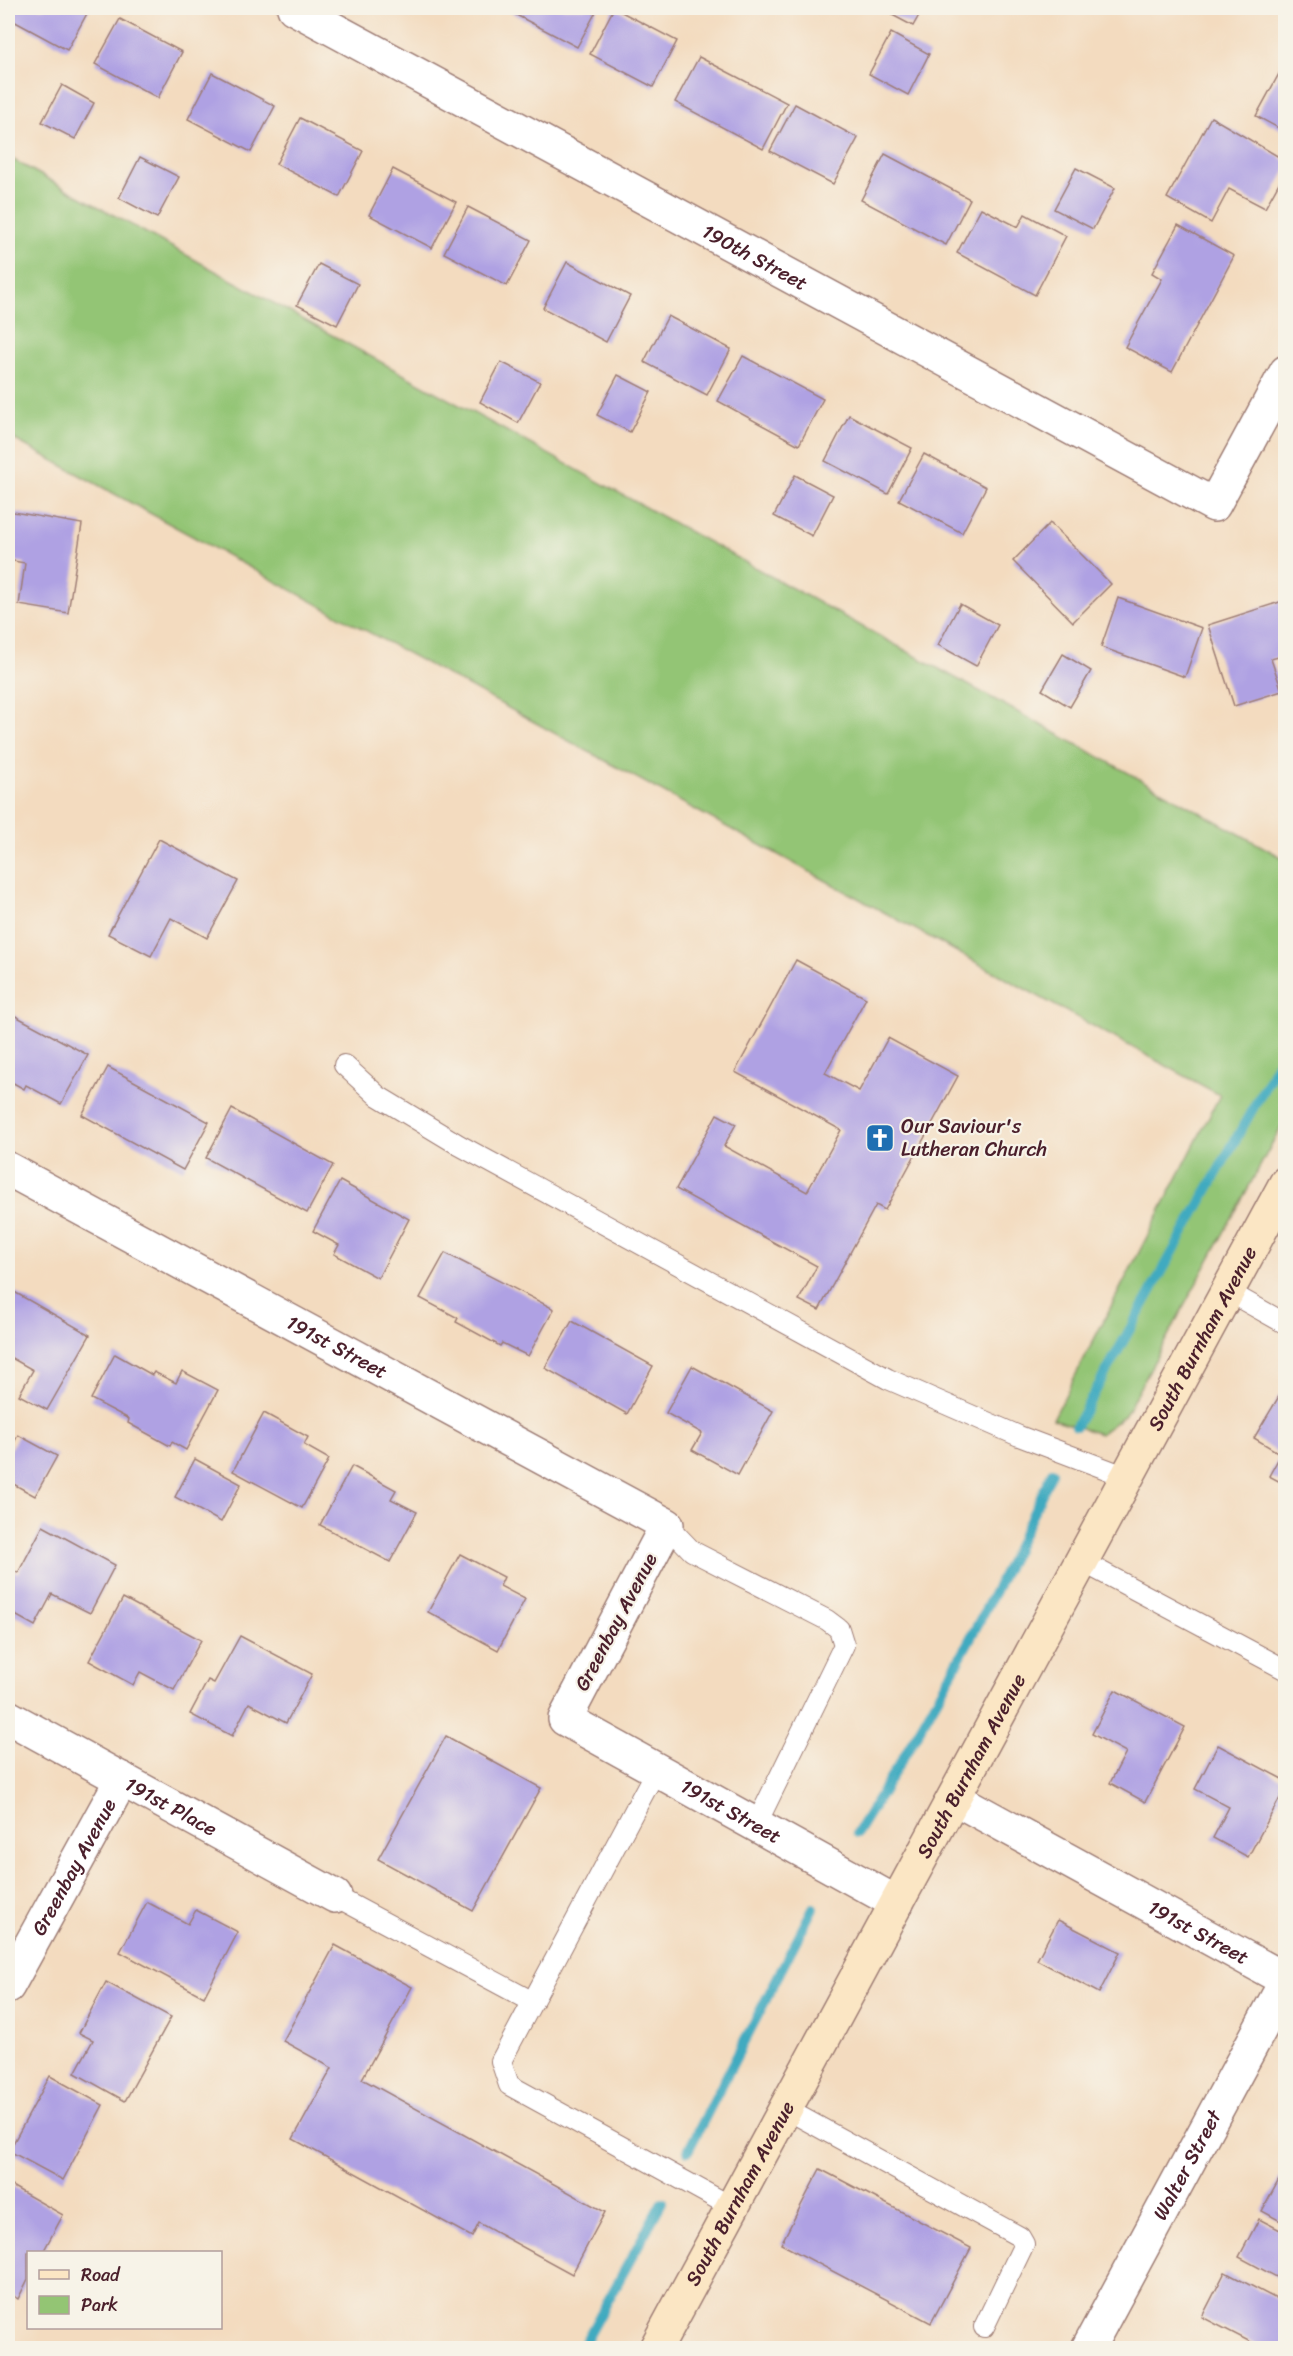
<svg xmlns="http://www.w3.org/2000/svg" width="1293" height="2356" font-family="Sriracha,sans-serif">
	<style>
		.green { fill: #93c574; stroke: #6e7250; stroke-width: 1.5 }
		.lines { fill: none; stroke-linecap: round; stroke-linejoin: round }
		.stream { stroke: #40aac0; stroke-width: 10 }
		.building { fill: #afa1e3 }
		.lane-casing { stroke: #9e7d75; stroke-width: 22 }
		.street-casing { stroke: #9e7d75; stroke-width: 36 }
		.secondary-casing { stroke: #9e7d75; stroke-width: 36 }
		.lane { stroke: #fff; stroke-width: 20 }
		.street { stroke: #fff; stroke-width: 33 }
		.secondary { stroke: #fbe6c4; stroke-width: 33 }
		.labels { text-anchor: middle; dominant-baseline: central; stroke-width: 4.5; stroke-linejoin: round; paint-order: stroke }
		.street-label { font-size: 20px; fill: #4a1f2b; stroke: #f7f3e8 }
		.poi-label { font-size: 20px; fill: #4a1f2b; stroke: #f7f3e8; text-anchor: start }
	</style>
	<rect width="100%" height="100%" fill="#f7f3e8"/>
	<filter id="ink" filterUnits="userSpaceOnUse"><feTurbulence type="fractalNoise" baseFrequency=".0167" numOctaves="2"/><feDisplacementMap in="SourceGraphic" scale="12" xChannelSelector="R" yChannelSelector="G"/><feConvolveMatrix kernelMatrix="1 2 1 2 8 2 1 2 1" color-interpolation-filters="sRGB"/></filter>
	<filter id="wash" filterUnits="userSpaceOnUse"><feTurbulence type="fractalNoise" baseFrequency=".008" numOctaves="4" result="noise"/><feDisplacementMap in="SourceGraphic" scale="24" xChannelSelector="R" yChannelSelector="G"/><feGaussianBlur stdDeviation="1.35" result="paint"/><feColorMatrix in="noise" values="0 0 0 0 0 0 0 0 0 0 0 0 0 0 0 0 0 1.4 0 .05"/><feComposite in="paint" operator="in"/></filter>
	<g filter="url(#wash)">
		<rect width="100%" height="100%" fill="#f3dbbf"/>
		<path class="green" d="M8,157l1277,702v261l-160,295 -25,19 -47,-15 167,-324 -1212,-659z"/>
		<g class="lines">
			<g class="stream">
				<path d="M1076,1426l210,-377"/>
				<path d="M857,1833c73,-116 139,-236 195,-361"/>
				<path d="M688,2151l125,-243"/>
				<path d="M582,2348l80,-146"/>
			</g>
		</g>
		<g id="blocks">
			<g class="building">
				<path d="M9,8h81l-23,42 -59,-32z"/>
				<path d="M503,8h95l-21,39z"/>
				<path d="M614,8l63,33 -24,46 -63,-33z"/>
				<path d="M879,8h44l-10,18z"/>
				<path d="M120,19l62,33 -24,46 -63,-34z"/>
				<path d="M891,33l38,21 -21,41 -39,-21z"/>
				<path d="M699,57l88,46 -24,46 -88,-47z"/>
				<path d="M1286,61v71l-30,-16z"/>
				<path d="M212,73l63,33 -24,46 -63,-33z"/>
				<path d="M62,85l32,18 -19,36 -33,-17z"/>
				<path d="M795,104l63,34 -25,46 -63,-33z"/>
				<path d="M1211,117l75,44v9l-21,38 -36,-19 -18,34 -44,-25z"/>
				<path d="M300,118l63,33 -24,46 -63,-33z"/>
				<path d="M885,154l85,45 -24,46 -85,-45z"/>
				<path d="M140,157l39,20 -22,41 -38,-20z"/>
				<path d="M1076,168l39,20 -22,41 -39,-20z"/>
				<path d="M393,169l63,33 -24,46 -63,-33z"/>
				<path d="M468,207l63,33 -24,46 -63,-33z"/>
				<path d="M981,208l37,19 7,-13 41,22 -31,59 -78,-42z"/>
				<path d="M1178,225l56,31 -62,116 -47,-25 37,-68 -10,-6z"/>
				<path d="M567,262l63,34 -24,46 -63,-34z"/>
				<path d="M319,264l39,20 -21,41 -40,-20z"/>
				<path d="M668,316l63,33 -24,46 -63,-33z"/>
				<path d="M743,356l80,43 -24,46 -81,-44z"/>
				<path d="M501,362l39,20 -22,41 -38,-21z"/>
				<path d="M618,375l33,17 -21,40 -33,-17z"/>
				<path d="M849,415l63,33 -24,46 -63,-33z"/>
				<path d="M924,454l62,33 -24,46 -63,-33z"/>
				<path d="M795,475l38,20 -21,41 -38,-20z"/>
				<path d="M8,511l74,13 -14,89 -49,-8 6,-42 -17,-3z"/>
				<path d="M1050,523l61,61 -38,38 -60,-61z"/>
				<path d="M1118,598l84,30 -17,49 -84,-30z"/>
				<path d="M1286,600v55l-15,4 11,32 -48,15 -26,-81z"/>
				<path d="M960,604l38,21 -22,41 -38,-21z"/>
				<path d="M1063,654l28,17 -21,36 -28,-17z"/>
				<path d="M159,839l79,42 -31,57 -36,-20 -20,38 -43,-22z"/>
				<path d="M796,960l70,38 -41,75 34,18 29,-53 70,38 -73,134 -9,-5 -57,105 -20,-10 18,-34 -141,-77 41,-75 19,10 -12,22 83,46 34,-62 -106,-58z"/>
				<path d="M8,1012l80,43 -27,49 -35,-19 -2,4 -16,-9z"/>
				<path d="M108,1067l101,55 -26,48 -101,-55z"/>
				<path d="M232,1109l101,56 -26,48 -101,-55z"/>
				<path d="M340,1181l69,38 -31,59 -44,-24 5,-9 -26,-14z"/>
				<path d="M445,1253l109,56 -26,47 -26,-13 -2,3 -44,-24 2,-4 -38,-20z"/>
				<path d="M9,1289l81,46 -43,75 -28,-15 14,-25 -25,-14z"/>
				<path d="M572,1321l81,45 -26,48 -82,-46z"/>
				<path d="M115,1354l37,21 2,-3 22,11 6,-12 36,19 -32,60 -14,-8 -2,4 -42,-23 1,-4 -38,-20z"/>
				<path d="M692,1366l81,45 -35,64 -46,-25 10,-17 -36,-20z"/>
				<path d="M1281,1393l5,3v89l-17,-9 12,-22 -27,-16z"/>
				<path d="M264,1413l44,24 -4,8 25,14 -27,49 -69,-37z"/>
				<path d="M18,1435l39,21 -22,40 -27,-15v-27z"/>
				<path d="M195,1459l46,25 -20,38 -46,-25z"/>
				<path d="M352,1466l44,24 -5,9 26,13 -27,50 -70,-37z"/>
				<path d="M43,1526l72,39 -25,48 -38,-19 -17,32 -27,-15v-35l3,-7 7,4z"/>
				<path d="M460,1554l44,23 -4,9 25,13 -27,51 -70,-38z"/>
				<path d="M123,1598l78,42 -27,50 -34,-18 -7,13 -44,-24z"/>
				<path d="M240,1636l72,38 -26,49 -37,-20 -17,33 -42,-22 18,-34 6,3z"/>
				<path d="M1115,1690l70,37 -40,75 -35,-19 16,-31 -34,-18z"/>
				<path d="M446,1736l95,52 -68,123 -95,-52z"/>
				<path d="M1218,1745l68,36v6l-38,70 -35,-19 16,-31 -34,-18z"/>
				<path d="M147,1902l41,22 8,-14 42,22 -34,65 -84,-45z"/>
				<path d="M1058,1920l62,32 -21,41 -62,-33z"/>
				<path d="M335,1945l77,42 -50,92 243,133 -33,62 -93,-51 -7,14 -179,-98 39,-71 -49,-27z"/>
				<path d="M106,1982l65,35 -46,84 -50,-28 18,-33 -14,-7z"/>
				<path d="M50,2076l53,29 -40,75 -54,-29z"/>
				<path d="M1286,2167v57l-24,-13z"/>
				<path d="M820,2169l151,79 -40,75 -150,-79z"/>
				<path d="M8,2184l55,31 -20,37h-15v27l-10,20 -10,-6z"/>
				<path d="M1259,2219l27,14v49l-47,-25z"/>
				<path d="M1225,2272l61,32v38l-4,6h-20l-60,-31z"/>
			</g>
		</g>
	</g>
	<g filter="url(#ink)">
		<use href="#blocks" fill-opacity="0" stroke="#9e7d75" stroke-width="1.5"/>
		<g class="lines">
			<g class="lane-casing">
				<g id="lane">
					<path d="M344,1065l34,31 81,49 429,234 131,57 108,41"/>
					<path d="M1227,1291l59,33"/>
					<path d="M667,1525l25,26 135,69 12,9 5,16 -88,180"/>
					<path d="M1081,1561l205,109"/>
					<path d="M656,1770l-155,291 8,24 223,122"/>
					<path d="M335,1896l198,106"/>
					<path d="M786,2109l234,128 4,7 -40,83"/>
				</g>
			</g>
			<g class="street-casing">
				<g id="street">
					<path id="s1" d="M294,8l920,497 72,-133"/>
					<path id="s2" d="M8,1169l659,356 -102,194 332,184"/>
					<path id="s3" d="M8,1717l327,179"/>
					<path id="s4" d="M954,1798l332,182"/>
					<path id="s5" d="M8,1986l114,-207"/>
					<path id="s6" d="M1088,2348l198,-367"/>
				</g>
			</g>
			<g class="secondary-casing">
				<g id="secondary">
					<path id="s7" d="M656,2348l630,-1165"/>
				</g>
			</g>
			<use href="#lane" class="lane"/>
			<use href="#street" class="street"/>
			<use href="#secondary" class="secondary"/>
		</g>
	</g>
	<defs>
		<g id="church-square" transform="scale(1.5)"><rect x="-9" y="-9" width="18" height="18" rx="4" fill="#1f6fb2" stroke="#f7f3e8"/><path d="M-1.2-6h2.4v3.5h3.3v2.4h-3.3V6h-2.4V-.1h-3.3v-2.4h3.3Z" fill="#fff"/></g>
	</defs>
	<g fill-rule="evenodd">
		<use href="#church-square" x="880" y="1138"/>
	</g>
	<g class="labels">
		<g class="street-label">
			<text stroke="none"><textPath href="#s1" startOffset="524">190th Street</textPath></text>
			<text stroke="none"><textPath href="#s7" startOffset="1148">South Burnham Avenue</textPath></text>
			<text stroke="none"><textPath href="#s2" startOffset="374">191st Street</textPath></text>
			<text transform="translate(616 1622) rotate(-62)">Greenbay Avenue</text>
			<text stroke="none"><textPath href="#s7" startOffset="662">South Burnham Avenue</textPath></text>
			<text stroke="none"><textPath href="#s3" startOffset="186">191st Place</textPath></text>
			<text stroke="none"><textPath href="#s2" startOffset="1158">191st Street</textPath></text>
			<text stroke="none"><textPath href="#s5" startOffset="136">Greenbay Avenue</textPath></text>
			<text stroke="none"><textPath href="#s4" startOffset="279">191st Street</textPath></text>
			<text stroke="none"><textPath href="#s6" startOffset="208">Walter Street</textPath></text>
			<text stroke="none"><textPath href="#s7" startOffset="176">South Burnham Avenue</textPath></text>
		</g>
		<g class="poi-label">
			<text x="901" y="1126">Our Saviour's<tspan x="901" dy="23">Lutheran Church</tspan></text>
		</g>
	</g>
	<rect width="1293" height="2356" fill="none" stroke="#f7f3e8" stroke-width="30"/>
	<rect x="27" y="2251" width="195" height="78" fill="#f7f3e8" stroke="#b29e9c" stroke-width="1.5"/>
	<rect x="39" y="2270" width="30" height="9" fill="#fbe6c4" stroke="#b29e9c" stroke-width="1.5"/>
	<text x="81" y="2281" font-size="18" fill="#4a1f2b">Road</text>
	<rect x="39" y="2296" width="30" height="18" fill="#93c574" stroke="#b29e9c" stroke-width="1.5"/>
	<text x="81" y="2311" font-size="18" fill="#4a1f2b">Park</text>
</svg>
